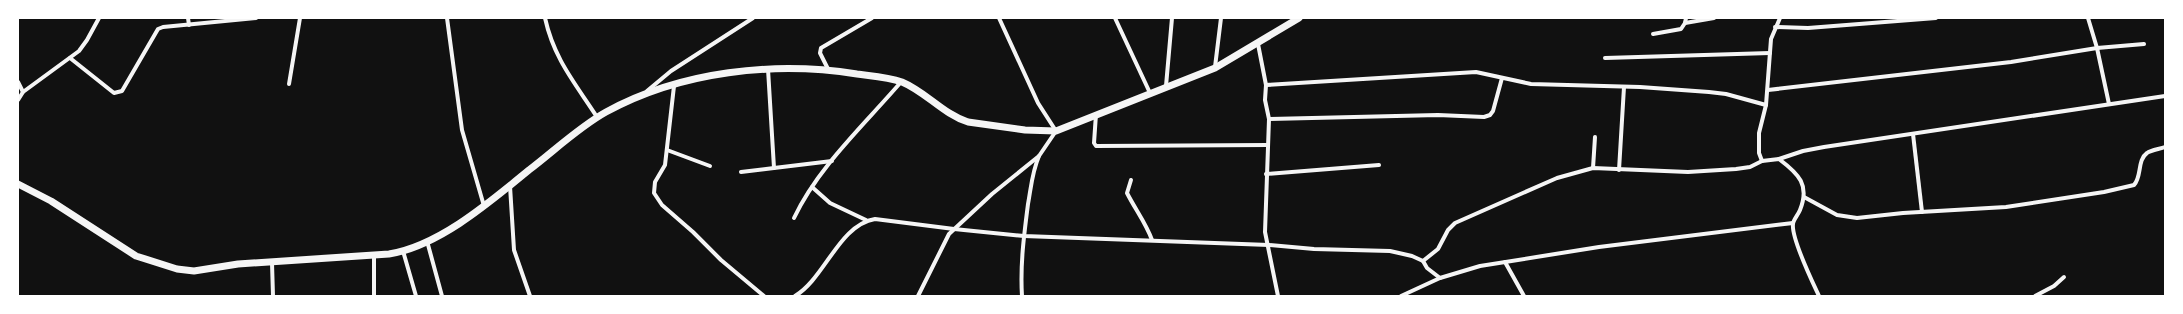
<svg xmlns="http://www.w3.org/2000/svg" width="2183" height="314" font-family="Commissioner,sans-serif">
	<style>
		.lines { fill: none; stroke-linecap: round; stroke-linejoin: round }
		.minor { stroke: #f5f5f5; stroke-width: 4 }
		.tertiary { stroke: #f5f5f5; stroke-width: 7 }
	</style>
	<rect width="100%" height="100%" fill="#111"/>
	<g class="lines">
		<g class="minor">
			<path d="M188,18l1,7"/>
			<path d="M447,18l15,112 22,76"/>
			<path d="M545,18c9,41 30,65 52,99"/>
			<path d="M1115,18l35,75"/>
			<path d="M2088,18l9,30 12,56"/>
			<path d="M1685,23l29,-5"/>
			<path d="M1775,27l33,1 128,-10"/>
			<path d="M1653,34l28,-5 4,-6 1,-5"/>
			<path d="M1258,44l8,41 -1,15 4,19 -4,113 13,64"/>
			<path d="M70,58l44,35 8,-2 36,-62 5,-2 93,-9"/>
			<path d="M1605,58l165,-5"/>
			<path d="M1215,67l6,-49"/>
			<path d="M828,69l-8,-16 1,-5 51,-30"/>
			<path d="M18,82l5,10"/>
			<path d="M289,84l11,-66"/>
			<path d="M1266,85l210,-13 55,12 109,3 69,5 17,2 40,11"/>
			<path d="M674,86l-9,79 -10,17 -1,11 8,12 31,27 28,28 43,36"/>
			<path d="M1166,86l6,-68"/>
			<path d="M1768,90l243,-28 86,-14 47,-4"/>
			<path d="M647,91l24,-20 82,-53"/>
			<path d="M18,100l5,-8 56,-41 8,-11 12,-22"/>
			<path d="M1096,114l-2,29 2,3 172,-1"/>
			<path d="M1269,119l169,-4 46,2 6,-2 3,-4 9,-33"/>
			<path d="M1913,134l9,78"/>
			<path d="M667,150l43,16"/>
			<path d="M1779,159l24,-8 21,-4 341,-51"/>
			<path d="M1762,161l-3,-8v-20l7,-28 5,-66 9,-21"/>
			<path d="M774,168l58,-7"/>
			<path d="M1593,168l2,-31"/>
			<path d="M1619,170l5,-83"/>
			<path d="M741,172l33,-4 -6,-99"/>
			<path d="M1266,174l113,-9"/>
			<path d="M1131,180l-4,13c8,16 19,30 25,47"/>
			<path d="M510,186l4,64 16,46"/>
			<path d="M812,187l18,16 36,17"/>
			<path d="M1804,197l33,18 20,3 46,-5 103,-6 98,-15 30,-7c8,-8 3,-25 13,-32 4,-3 13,-4 18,-6"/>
			<path d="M794,218c24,-51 70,-93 107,-136"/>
			<path d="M427,241l15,55"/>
			<path d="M403,251l13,45"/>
			<path d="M374,256v40"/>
			<path d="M1423,261l15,-12 10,-19 7,-7 102,-45 36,-10 95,4 48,-3 14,-2 12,-6 17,-2c20,15 31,26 21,51 -2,5 -7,10 -7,14 -2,14 19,57 26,72"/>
			<path d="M1505,262l19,34"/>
			<path d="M272,263l1,33"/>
			<path d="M795,296c30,-18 44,-71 80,-77l79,10 70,7 245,9 45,4 76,2 22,5 11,5 4,7 13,10"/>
			<path d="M918,296l31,-62 43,-40 47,-38 17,-25 -18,-28 -39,-85"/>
			<path d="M1022,296c-2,-31 2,-61 6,-92 3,-16 4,-32 11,-48"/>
			<path d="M1401,296l39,-18 40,-12 119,-19 194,-24"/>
			<path d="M2035,296l19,-10 10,-9"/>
		</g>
		<path class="tertiary" d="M18,184l33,17 85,55 41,13 17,2 44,-7 151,-10c50,-8 101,-52 140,-84 25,-19 50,-43 77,-58 75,-41 168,-51 251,-38 15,2 31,3 45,8 24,10 41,32 66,40l57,8 31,1 159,-63 84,-50"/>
	</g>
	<rect width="2183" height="314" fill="none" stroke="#ffffff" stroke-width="38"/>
</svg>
